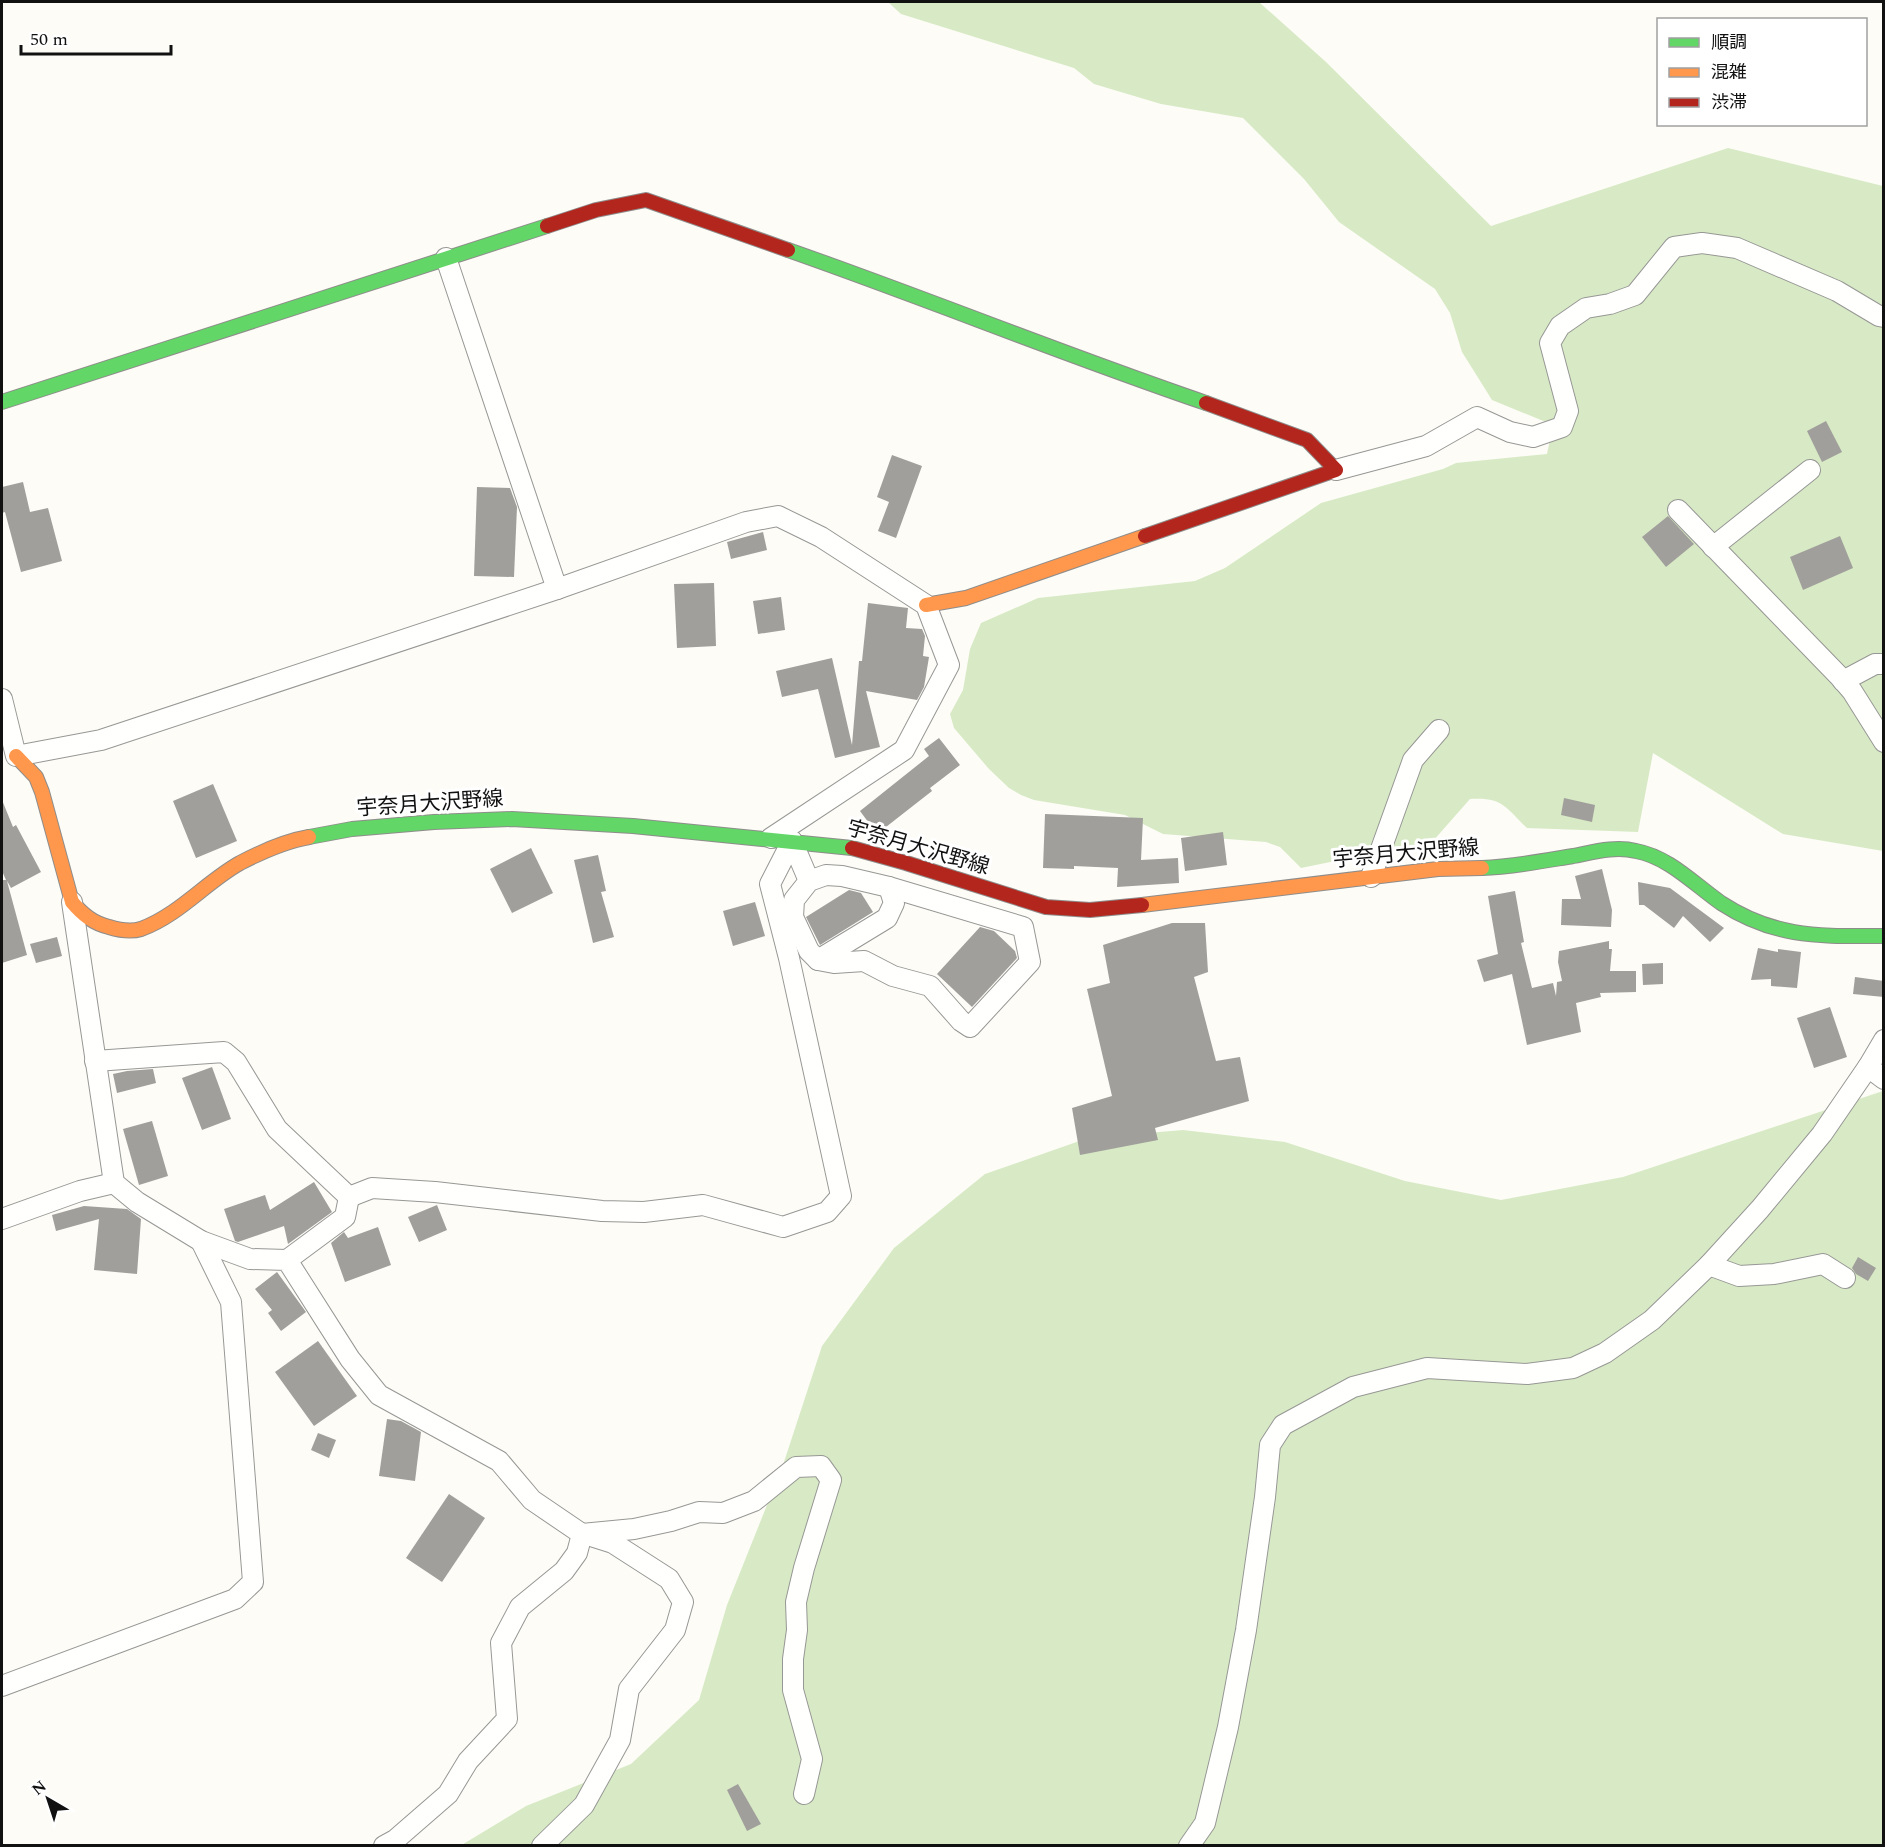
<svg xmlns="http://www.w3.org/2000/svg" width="1885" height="1847" font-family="Spectral,'Noto Sans JP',serif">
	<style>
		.forest { fill: #d8eac5 }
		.building { fill: #a19f9c }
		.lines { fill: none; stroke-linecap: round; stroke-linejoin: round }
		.street-casing { stroke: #979795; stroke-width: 22 }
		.fast-casing { stroke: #8e8d8b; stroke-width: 16 }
		.slow-casing { stroke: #8e8d8b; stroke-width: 16 }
		.jam-casing { stroke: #8e8d8b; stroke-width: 16 }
		.street { stroke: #fffffe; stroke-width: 20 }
		.fast { stroke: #63d668; stroke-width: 14 }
		.slow { stroke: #ff974d; stroke-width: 14 }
		.jam { stroke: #b3261e; stroke-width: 14 }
		.labels { text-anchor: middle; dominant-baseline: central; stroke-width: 6; stroke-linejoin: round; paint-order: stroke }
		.street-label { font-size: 21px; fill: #111; stroke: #fff }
	</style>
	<rect width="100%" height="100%" fill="#fdfcf7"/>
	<g class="forest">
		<path d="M888,2h371l67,60 165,164 237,-78 155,38v665l-100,-17 -130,-81 -15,79 -111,-4c-22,-21 -24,-31 -57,-29l-37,42 -132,27 -21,-21 -14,-5 -103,-8 -38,-19 -91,-15 -13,-5 -12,-7 -20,-19 -35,-41 -4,-14 13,-24 7,-41 11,-26 57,-25 157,-17 30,-13 96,-65 122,-34 13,-6 91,-9 6,-29 -61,-25 -30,-48 -12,-39 -15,-24 -96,-67 -35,-43 -61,-61 -82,-14 -67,-20 -20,-16 -173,-54z"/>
		<path d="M1883,1091v754l-1423,1 66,-40 105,-42 68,-64 28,-95 56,-140 39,-119 72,-98 91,-74 103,-36 95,-8 102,12 120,39 96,19 122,-23z"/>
	</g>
	<g class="building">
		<path d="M1826,421l16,31 -20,10 -15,-31z"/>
		<path d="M892,455l30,11 -26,72 -18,-7 11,-29 -12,-5z"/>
		<path d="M23,482l7,30 18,-4 14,53 -41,11 -16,-60 -3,1v-26z"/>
		<path d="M477,487l33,1 7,19 -3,70 -40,-1z"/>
		<path d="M1668,516l26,28 -28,23 -24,-30z"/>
		<path d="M763,532l4,18 -36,9 -4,-17z"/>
		<path d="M1840,536l13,32 -50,22 -13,-33z"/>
		<path d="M714,583l2,63 -39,2 -3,-64z"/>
		<path d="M781,597l4,33 -27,4 -5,-33z"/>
		<path d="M868,603l40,5 -2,20 16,1 3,7 -2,20 6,1 -5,30 -7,13 -51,-9 14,56 -45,11 -17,-69 -36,8 -6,-26 56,-13 20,87 7,-84h3z"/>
		<path d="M939,738l21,27 -30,23 2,3 -55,43 -17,-23 69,-55 -5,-7z"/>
		<path d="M213,784l24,57 -41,17 -23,-57z"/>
		<path d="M1564,798l31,7 -3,17 -31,-7z"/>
		<path d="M2,800l11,27 3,-2 25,47 -30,16 -4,-7 20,74 -25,8v-83h4l-4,-9z"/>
		<path d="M1045,814l98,4 -2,42 37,-2 1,25 -62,4 1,-19 -44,-2v3l-31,-1z"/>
		<path d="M1223,832l4,33 -42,6 -4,-33z"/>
		<path d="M531,848l22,45 -41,20 -22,-44z"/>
		<path d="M598,855l8,36 -5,1 13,45 -21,6 -19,-83z"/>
		<path d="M1602,869l10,41 -1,17 -50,-2 1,-26h19l-6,-23z"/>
		<path d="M1638,882l32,6 54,40 -14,14 -27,-26 -9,12 -30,-23h-5z"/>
		<path d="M849,890l12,3 12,19 -53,33 -14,-28z"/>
		<path d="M1515,891l9,51 -3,1 11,45 21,-5 3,13 1,-14 5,-1 -4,-19 1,-11 50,-10v8h3l-2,22h26v21l-36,1 1,4 -25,6 5,29 -54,13 -15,-71 -28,8 -7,-22 21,-6 -10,-58z"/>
		<path d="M755,902l10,34 -32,10 -10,-35z"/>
		<path d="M1172,923h33l3,49 -14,5 22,84 24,-4 9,44 -94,27 3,12 -78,15 -8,-47 40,-12 -25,-107 23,-6 -7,-38z"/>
		<path d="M980,927l14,4 21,20 2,7 -45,49 -35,-33z"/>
		<path d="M57,937l5,19 -26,7 -6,-19z"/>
		<path d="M1758,948l20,4v-3l23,3 -4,36 -26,-2v-7l-20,1z"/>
		<path d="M1663,963v21l-20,1 -1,-21z"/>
		<path d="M1855,977l29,4v16l-31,-3z"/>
		<path d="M1830,1007l17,50 -33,11 -17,-50z"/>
		<path d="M212,1067l19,52 -29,11 -20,-52z"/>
		<path d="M153,1069l3,14 -39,10 -4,-19 14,-3z"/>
		<path d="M152,1121l16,55 -29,9 -16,-56z"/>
		<path d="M314,1182l18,30 -44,32 -4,-18 -46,16 -3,-1 -11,-32 41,-14 5,15z"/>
		<path d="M437,1205l10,25 -28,12 -11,-25z"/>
		<path d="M84,1206l43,3 14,10 -4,55 -43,-4 5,-51 -43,12 -4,-16z"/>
		<path d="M378,1227l13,38 -46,17 -14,-39 13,-11 4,6z"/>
		<path d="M1858,1257l18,11 -8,13 -12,-7 -4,-6z"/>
		<path d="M277,1272l29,40 -25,19 -13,-18 4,-3 -17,-21z"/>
		<path d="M318,1341l39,55 -43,30 -39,-54z"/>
		<path d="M387,1419l14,2 20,11 -6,49 -36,-5z"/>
		<path d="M318,1433l18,7 -7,18 -18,-8z"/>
		<path d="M449,1494l36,24 -43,64 -36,-24z"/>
		<path d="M738,1784l23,40 -14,7 -20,-41z"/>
	</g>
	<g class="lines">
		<g class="street-casing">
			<g id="street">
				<path d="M446,258l111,331"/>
				<path d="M1336,470l90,-24 51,-29 33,15 23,5 29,-10 6,-16 -18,-68 10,-17 26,-18 24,-4 25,-9 39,-48 28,-4 35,5 100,43 42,25 5,1"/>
				<path d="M1678,510l161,166 13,15 32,51"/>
				<path d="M1713,547l97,-77"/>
				<path d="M1843,681l32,-17h9"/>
				<path d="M2,699l14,57 85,-16 456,-151 189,-67 32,-6 43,21 105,68 23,60 -45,85 -133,88"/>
				<path d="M792,841l17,40 -15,19 -1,17 16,34 9,9 16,3 30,-2 29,15 37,10 31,35 9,6 60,-65 -7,-35 -134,-40 -47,-11 -16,-1 -17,6"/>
				<path d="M1371,877l42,-117 26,-30"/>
				<path d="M72,902l42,281 23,19 64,39 49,18 37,1 63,99 29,36 120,66 33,39 50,34 -5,19 -13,18 -44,36 -19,36 6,76 -39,42 -20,33 -53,46 -11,6"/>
				<path d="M818,960l69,-42 7,-15 -5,-16"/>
				<path d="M95,1061l129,-9 12,10 41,67 72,68 -4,20 -58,43"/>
				<path d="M1868,1067l16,12"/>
				<path d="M349,1197l23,-9 63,4 167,19 42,1 59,-7 80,22 44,-15 14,-16 -52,-238 -19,-74 22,-43"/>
				<path d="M2,1219l78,-28 34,-8"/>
				<path d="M1709,1265l30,11 35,-2 49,-10 22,14"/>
				<path d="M582,1534l52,-5 37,-8 28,-9 24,1 31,-12 42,-34 25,-1 10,14 -27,88 -8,34 1,28 -4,29v31l19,69 -8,35"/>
				<path d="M2,1686l233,-87 18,-17 -22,-280 -30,-61"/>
				<path d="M542,1846l42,-41 36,-65 9,-51 46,-59 8,-28 -14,-23 -56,-36 -22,-7"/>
				<path d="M1189,1846l16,-23 23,-96 18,-97 19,-133 5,-52 13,-20 70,-38 74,-19 100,6 46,-6 32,-15 47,-33 57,-55 51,-56 62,-75 46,-67 16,-27"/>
			</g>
		</g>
		<g class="fast-casing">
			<g id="fast">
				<path d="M788,250c140,49 277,105 418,153"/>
				<path d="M2,402l545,-176"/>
				<path d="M309,837l43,-8 82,-7 78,-3 121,7 219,22"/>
				<path d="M1482,868c31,-1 61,-7 91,-12 21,-4 42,-10 63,-5 33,6 59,34 85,52 55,36 101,33 163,33"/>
			</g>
		</g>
		<g class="slow-casing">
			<g id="slow">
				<path d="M926,605l40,-7 179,-62"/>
				<path d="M16,756l20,21 6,15 30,110c11,13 21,21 37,25 10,3 22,5 32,2 38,-14 65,-47 99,-66 21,-11 46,-22 69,-26"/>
				<path d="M1142,905l296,-36 44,-1"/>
			</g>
		</g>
		<g class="jam-casing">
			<g id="jam">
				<path d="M547,226l49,-16 50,-10 142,50"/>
				<path d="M1145,536l191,-66 -29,-30 -101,-37"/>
				<path d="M852,848l54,15 140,44 44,3 52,-5"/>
			</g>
		</g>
		<use href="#street" class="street"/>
		<use href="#fast" class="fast"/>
		<use href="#slow" class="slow"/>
		<use href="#jam" class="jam"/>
	</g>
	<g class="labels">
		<g class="street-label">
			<text transform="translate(430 804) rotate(-4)">宇奈月大沢野線</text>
			<text transform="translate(918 848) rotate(16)">宇奈月大沢野線</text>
			<text transform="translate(1406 854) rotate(-5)">宇奈月大沢野線</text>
		</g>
	</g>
	<rect width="1885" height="1847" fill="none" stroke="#111111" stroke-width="6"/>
	<rect x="1657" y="18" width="210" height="108" fill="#ffffff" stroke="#a0a0a0" stroke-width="1.5"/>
	<rect x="1669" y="38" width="30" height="9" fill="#63d668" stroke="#a0a0a0" stroke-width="1.5"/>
	<text x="1711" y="48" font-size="18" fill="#111111">順調</text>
	<rect x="1669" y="68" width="30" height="9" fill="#ff974d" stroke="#a0a0a0" stroke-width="1.5"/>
	<text x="1711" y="78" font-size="18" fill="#111111">混雑</text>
	<rect x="1669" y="98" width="30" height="9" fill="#b3261e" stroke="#a0a0a0" stroke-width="1.5"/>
	<text x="1711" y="108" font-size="18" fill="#111111">渋滞</text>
	<g transform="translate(48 1799) rotate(321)" stroke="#ffffff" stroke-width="4.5" paint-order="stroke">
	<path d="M0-4.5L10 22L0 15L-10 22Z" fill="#111111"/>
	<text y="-9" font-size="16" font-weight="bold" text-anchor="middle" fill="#111111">N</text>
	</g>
	<path d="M21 45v9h150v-9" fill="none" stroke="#111111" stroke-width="3"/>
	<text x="30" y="45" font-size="18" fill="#111111" stroke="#ffffff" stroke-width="4.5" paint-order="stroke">50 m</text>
</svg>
